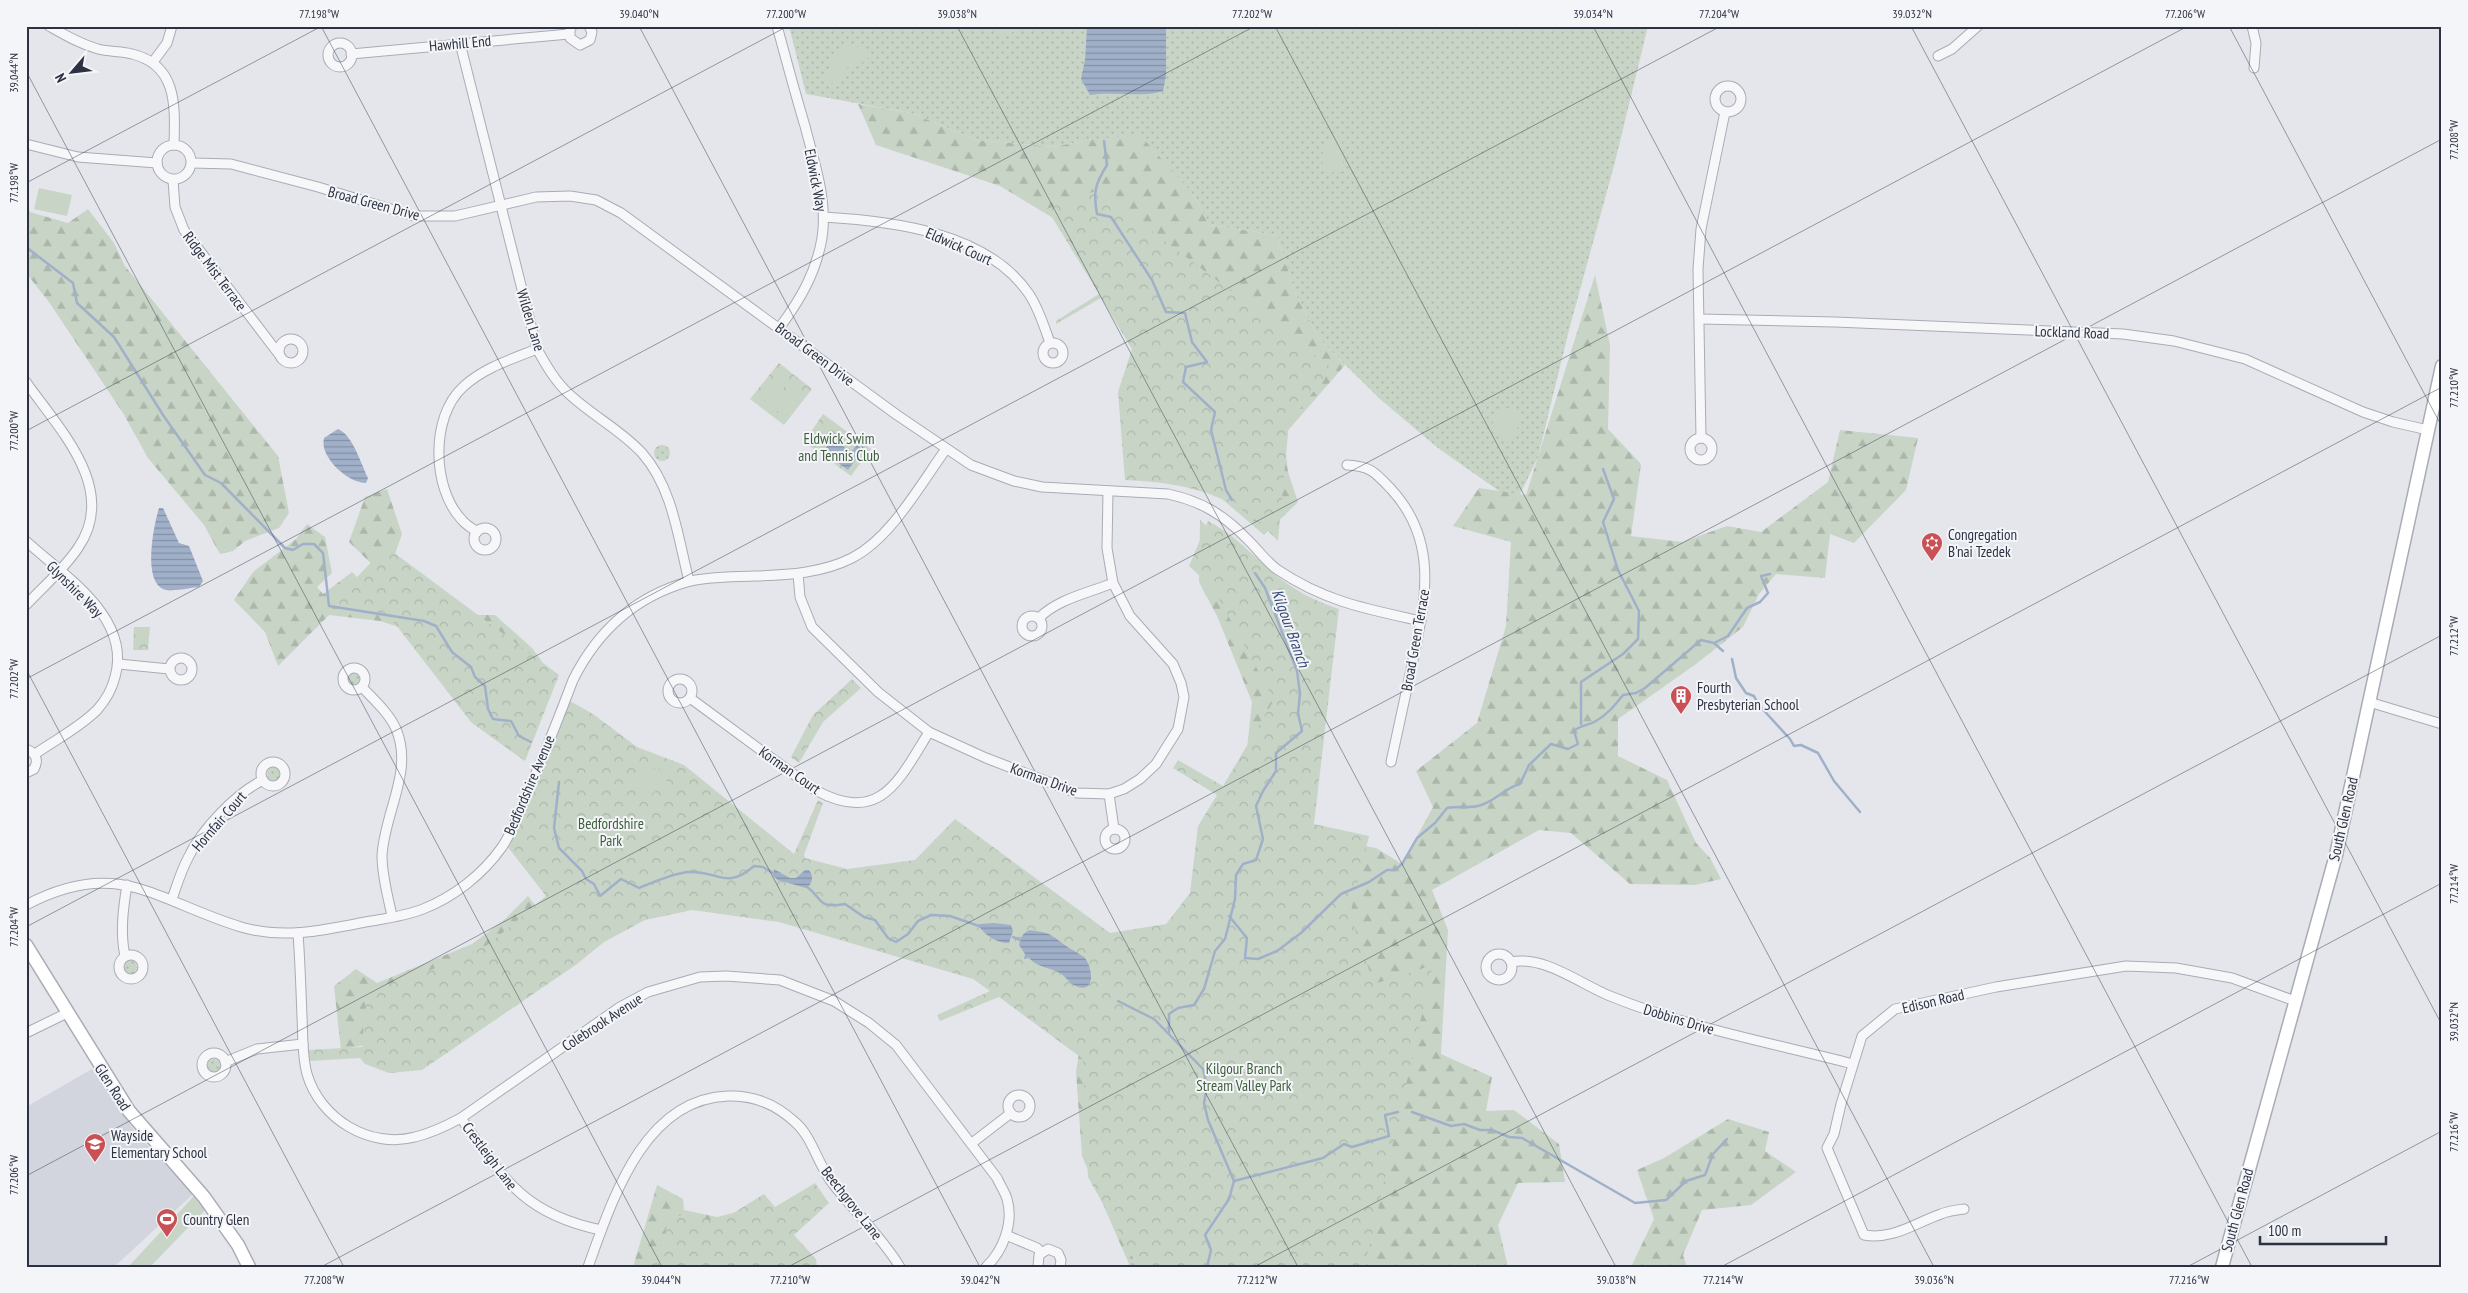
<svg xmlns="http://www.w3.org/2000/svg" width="2468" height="1293" font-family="'PT Sans Narrow',sans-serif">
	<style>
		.built { fill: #d2d5dd }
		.grass { fill: url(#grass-dots) }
		.forest { fill: url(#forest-firs) }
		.park { fill: url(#park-crowns) }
		.pitch { fill: #c8d5c6 }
		.water { fill: url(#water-rules) }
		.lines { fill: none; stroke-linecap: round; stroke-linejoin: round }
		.stream { stroke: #a1b0c9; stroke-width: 2.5 }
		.minor-casing { stroke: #a9acb5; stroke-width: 11 }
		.secondary-casing { stroke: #a9acb5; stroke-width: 15 }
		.minor { stroke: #f7f7fa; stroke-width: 9 }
		.secondary { stroke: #fff; stroke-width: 12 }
		.ticks { fill: none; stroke: #2c3243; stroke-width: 1; stroke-opacity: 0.45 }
		.labels { text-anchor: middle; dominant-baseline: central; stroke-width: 4; stroke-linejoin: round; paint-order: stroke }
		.street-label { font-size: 15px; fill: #2c3243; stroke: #f4f5f8 }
		.park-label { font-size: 15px; fill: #3d5e3a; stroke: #f4f5f8 }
		.poi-label { font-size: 15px; fill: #2c3243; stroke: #f4f5f8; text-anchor: start }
		.water-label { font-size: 16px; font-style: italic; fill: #384c76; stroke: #f4f5f8 }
		.neatline { fill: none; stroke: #2c3243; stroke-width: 2 }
		.ticks-label { font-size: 12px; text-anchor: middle; fill: #2c3243 }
	</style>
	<defs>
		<pattern id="grass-dots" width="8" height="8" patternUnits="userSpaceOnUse" patternTransform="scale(1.25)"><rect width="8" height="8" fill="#c8d5c6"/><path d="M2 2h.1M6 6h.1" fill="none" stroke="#acb7ab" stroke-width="1.8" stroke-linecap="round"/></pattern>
		<pattern id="forest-firs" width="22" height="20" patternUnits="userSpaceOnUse" patternTransform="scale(1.25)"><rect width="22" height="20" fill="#c8d5c6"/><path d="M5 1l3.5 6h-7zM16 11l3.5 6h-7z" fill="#acb7ab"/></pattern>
		<pattern id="park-crowns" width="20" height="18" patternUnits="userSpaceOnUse" patternTransform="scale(1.25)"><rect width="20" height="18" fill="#c8d5c6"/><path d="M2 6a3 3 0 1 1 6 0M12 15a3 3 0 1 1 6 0" fill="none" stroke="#acb7ab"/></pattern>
		<pattern id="water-rules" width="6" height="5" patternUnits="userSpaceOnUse" patternTransform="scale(1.25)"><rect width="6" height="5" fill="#a1b0c9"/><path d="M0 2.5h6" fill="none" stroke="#8390a5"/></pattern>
	</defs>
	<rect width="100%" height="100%" fill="#e4e6eb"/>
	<path class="built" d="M92,1069l44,64 57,61 -79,73h-88v-160z"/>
	<g class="grass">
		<path d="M789,26h859l-33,136 -46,168 -31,127 -22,46 -78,-55 -58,-49 -60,-59 -24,-45 -19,-60 -68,-10 -15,-30 -100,-56 -41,8 -76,-7 -66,-27 -105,-19z"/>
		<circle cx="662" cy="453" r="8"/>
		<circle cx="354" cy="680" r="7"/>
		<circle cx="274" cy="774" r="7"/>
		<circle cx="130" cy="967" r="7"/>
		<circle cx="214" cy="1066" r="7"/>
	</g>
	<g class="forest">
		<path d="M858,104l53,9 66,27 76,7 41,-8 46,-4 54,60 15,30 68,10 19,60 24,45 25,25 -61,70 4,37 10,30 -34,33 -57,-49 -67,-135 -77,-127 -63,-38 -124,-41z"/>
		<path d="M26,204l4,8 38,11 20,-14 26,34 11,23 153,190 11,57 -10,15 -34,13 -12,10 -13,3 -16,-29 -56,-67 -25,-45 -74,-111 -23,-29z"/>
		<path d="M1595,275l15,70 -2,84 33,35 -10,72 51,6 45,-16 34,6 67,-50 12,-52 78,8 -12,52 -52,53 -24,-9 -5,44 -49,-4 -17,20 -16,33 -47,37 -78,55v37l49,24 29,63 14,15 11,21 -26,6 -65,-1 -59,-51 -32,-3 -107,60 16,40 -7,124 51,23 -6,34 28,-1 45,34 6,38 -47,1 -20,42 10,42h-382l3,-3 -47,-108 -6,-84 7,-46 78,9 85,-277 6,-56 -35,-86 -18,-34 1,-62 74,63 31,253 71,12 26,16 31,-57 -17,-36 61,-48 29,-97 5,-84 -58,-16 26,-38 47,7z"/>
		<path d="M387,489l15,45 -7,20 7,13 -13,14 -40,-39 16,-45z"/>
		<path d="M307,524l18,13 7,36 -15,14 6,7 29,-22 25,25 95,18h23l37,33 21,29 -28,84 -54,-39 -63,-92 -28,-9 -51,-6 -51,51 -13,-34 -31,-32 19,-28 43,-33z"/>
		<path d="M528,896l14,18 -178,131 -23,5 -7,-64 22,-17 21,14 95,-39 32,-24z"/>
		<path d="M1728,1119l41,13 -4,19 31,21 -45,33 -49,5 -19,45 4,12h-56l23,-48 -17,-49 27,-12z"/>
		<path d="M657,1185l26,14 1,11 33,7 44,-11 43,61h-171z"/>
	</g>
	<g class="park">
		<path d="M1098,190l234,178 -43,55 -11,118c-44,-48 -91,-58 -153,-61l-7,-88 14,-43 -31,-51 -45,26v-3l43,-27 -52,-85z"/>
		<path d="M779,363l33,26 -28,36 -34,-26z"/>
		<path d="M823,414l48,35 -20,27 -47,-34z"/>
		<path d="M1208,521c26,13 42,32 64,51 20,17 42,29 67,37l-25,215 55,12 -19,79 24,69 59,-19 -68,302h-235l3,-9 -45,-81 -5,-118 -84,-62 -59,24 -3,-6 53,-24 -17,-12 -194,-57 -87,-12 -47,10 -41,22 -27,22 -155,106 -33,3 -24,-9 -5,-6 -51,3 -1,-11 54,-3 4,-55 90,-31 33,-17 57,-48 -39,-50 9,-13 54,-132 23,13 44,33 47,18 110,89 24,-54 5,3 -19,52 1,3 42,11 68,-9 40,-41 155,114 56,-9 24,-31 8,-67 19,-31 -44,-27 5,-8 45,26 51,-86 -61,-112 -24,-22z"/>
		<path d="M389,549l170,126 -34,86 -54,-39 -82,-106 -58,-11 44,-47 3,6z"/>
		<path d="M134,627h16l-2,23h-15z"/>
		<path d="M852,679l9,9 -38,34 -24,41 -8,-6 22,-42z"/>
		<path d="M815,1183l14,20 -35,32 22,24 1,8h-165l18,-49 17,-4 32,8 45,-28 11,13z"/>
	</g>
	<g class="pitch">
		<path d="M996,26h21c-5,11 -16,12 -21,0z"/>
		<path d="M848,46l19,2 2,9 -7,6 -15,5 -9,16 -9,-1 -3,-6c4,-11 9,-31 22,-31z"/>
		<path d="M1334,136l8,3 1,25 -2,5 -10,4 -7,-4c-4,-10 -1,-29 10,-33z"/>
		<path d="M39,188l33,7 -5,21 -33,-7z"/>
		<path d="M778,372l11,9 -19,24 -11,-9z"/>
		<path d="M794,385l10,8 -19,24 -10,-8z"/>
		<path d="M1514,407l7,11 -1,6 -9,14 -7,1 -9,-4c-7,-11 0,-18 8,-26z"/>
		<path d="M657,767l11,15 -26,19 -11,-15z"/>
		<path d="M195,1195l12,13 -57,59h-22z"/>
	</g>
	<g class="water">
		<path d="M1087,26h79v50l-3,15c-23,7 -50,0 -73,4l-9,-16 4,-19z"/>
		<path d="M338,429c15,6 23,35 30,49l-2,5c-18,0 -47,-26 -42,-45z"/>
		<path d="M837,432l6,5 -4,6 12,9 6,-7 6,5 -15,20 -25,-18z"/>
		<path d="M159,508h4l16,35 10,3 14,35 -4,6c-10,1 -22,4 -32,3 -26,-4 -13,-66 -8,-82z"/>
		<path d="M774,869l16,9h6l9,-8h4c5,7 4,13 -3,18l-28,-8 -5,-4z"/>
		<path d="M994,923l17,2 2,6 -4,12c-10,1 -25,-8 -30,-17v-2z"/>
		<path d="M1030,930c27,4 20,6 41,19 4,3 9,5 13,8 8,8 13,36 -6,30 -7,-2 -12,-10 -18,-14 -11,-6 -22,-5 -31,-15l-5,1 1,-5 -6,-9c2,-8 3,-12 11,-15z"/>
	</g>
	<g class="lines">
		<g class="stream">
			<path d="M1104,141l3,24c-12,19 -14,27 -10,49l14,3 41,63 14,32 19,1 7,29 15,20 -21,5 -3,15 32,30 -4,18 15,60 6,10"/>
			<path d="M26,247l47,36 4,20 37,34 49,78 42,60 16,8 64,65 8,2 10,-6h11l9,9 6,53 95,15 12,5 16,26 19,15 4,10 10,9 3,23 5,10 18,2 8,15 12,6"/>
			<path d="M1715,644l8,7"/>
			<path d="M1732,659l4,19 10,15 8,3 4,8 32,35 4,7 7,-1 17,8 16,28 26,31"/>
			<path d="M1581,724v-42l42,-28 15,-15 1,-28 -21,-41 -15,-48 11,-23 -11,-30"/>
			<path d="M559,782l-5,46 5,20 23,23 4,8 8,5 6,12 21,-17 18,9c15,-6 32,-14 49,-16 31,-2 37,19 66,-6l9,1 13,8"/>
			<path d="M806,886c18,13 10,23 39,18l19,13 11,3 13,18 8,4 12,-8 10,-13 13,-6 19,1 29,10"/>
			<path d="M1229,916l18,22 -2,20 13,1 19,-8 24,-18 40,-39 28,-12 18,-12h8l7,-6 15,-26 18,-15 12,-15c10,-2 22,0 31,-2 17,-4 26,-18 42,-22l9,-19 22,-21 17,5 10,-5 -4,-13c8,-7 14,-5 22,-10 11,-6 19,-16 27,-26l13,-2 9,-5 56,-48 13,3 14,-7 19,-28 13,-6 8,-9 -7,-17 9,-2"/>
			<path d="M1013,937l7,3"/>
			<path d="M1118,1001l36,18 49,50 4,17 -3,17 4,17 26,61 -5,18 -24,36 6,15 -4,17"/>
			<path d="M1169,1032v-18l9,-6 16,-3 10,-16 11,-38 10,-12 10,-40 1,-24 7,-11 13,-4 7,-21 -7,-33 7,-15 13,-20v-18l26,-22 -4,-18 2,-19 -3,-23 -32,-83 -10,-15"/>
			<path d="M1412,1112l39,14 13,-2 16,6h12l17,7 13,1 113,65 31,-3 20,-19 19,-6 8,-21 14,-15"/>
			<path d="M1234,1181l89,-23 21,-14 8,3 37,-11 -4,-21 13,-3"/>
		</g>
		<g class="minor-casing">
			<g id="minor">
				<path d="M49,26c16,9 31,18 49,23 11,3 23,2 34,5 46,11 43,53 42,91"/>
				<path d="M572,26l-2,4v8l10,7 10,-5 2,-8 -3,-6"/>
				<path d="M777,26c9,33 18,67 28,100 9,36 23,74 17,112 -6,35 -22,62 -42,89"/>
				<path d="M2252,26l4,17 -2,25"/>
				<path d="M460,43l77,306c9,16 18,32 31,44 23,22 53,37 74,60 31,35 36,85 47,128"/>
				<circle cx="340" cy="55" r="12"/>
				<path d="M351,54l218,-20"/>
				<path d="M1938,56l14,-7 26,-23"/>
				<path d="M153,62l14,-19 5,-17"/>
				<circle cx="1728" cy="99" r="13"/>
				<path d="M26,144l52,13 79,6"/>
				<circle cx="174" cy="162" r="17"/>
				<path d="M192,163l39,1 87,23 96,29h41l81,-19 34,-1 26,4 25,13 276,202 74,50 43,16 28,6 126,7c32,7 55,20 78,44 11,10 20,24 32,32 48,32 89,39 143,51"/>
				<path d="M173,180l2,27 9,23 94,123"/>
				<path d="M824,217c68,4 163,15 205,77 10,15 15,32 21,49"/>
				<path d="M1700,319l135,3 288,12 51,7 71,18 118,53 30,10 35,8"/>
				<circle cx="291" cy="351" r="12"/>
				<circle cx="1053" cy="353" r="10"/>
				<path d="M26,382c33,47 93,107 52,166 -14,21 -35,39 -52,57"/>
				<circle cx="1701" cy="449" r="11"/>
				<path d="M1701,438l-3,-169 3,-40 24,-117"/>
				<path d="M1347,465c23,1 28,7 44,24 49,53 34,113 21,176 -7,33 -14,65 -21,97"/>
				<circle cx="485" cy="539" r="11"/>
				<path d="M477,532c-5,-4 -11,-7 -15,-12 -30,-31 -32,-103 1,-133 20,-19 49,-28 74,-38"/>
				<path d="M26,541c38,35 106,76 89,136 -3,12 -9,23 -18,33 -18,18 -42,30 -62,44"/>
				<path d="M798,574l2,23 12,30 66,65 51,40 57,26 91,35 32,1 15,-5 16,-10 16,-15 22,-35 6,-32 -3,-14 -8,-19 -43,-48 -17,-33 -6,-35 1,-56"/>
				<circle cx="1032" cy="626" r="10"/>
				<path d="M1039,618c19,-19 49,-25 74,-35"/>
				<circle cx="181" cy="669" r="11"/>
				<path d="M119,664l50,5"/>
				<circle cx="354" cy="679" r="11"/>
				<circle cx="680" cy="691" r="12"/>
				<path d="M362,687c12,13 27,26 34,42 18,42 -12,84 -14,127 0,20 6,41 10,60"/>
				<path d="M690,698l125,92c65,35 83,-8 114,-58"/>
				<path d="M2369,702l73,22"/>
				<path d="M26,749c10,4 13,11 8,20l-8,4"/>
				<circle cx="273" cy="774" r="12"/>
				<path d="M1109,794l5,35"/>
				<circle cx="1115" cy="839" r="10"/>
				<path d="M172,899c5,-14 9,-28 16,-41 13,-28 47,-64 75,-78"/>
				<path d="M26,905c92,-49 130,-4 215,22 40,12 80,4 119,-4 21,-4 43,-6 63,-14 31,-12 60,-35 79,-62 12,-18 19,-39 27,-58 16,-36 30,-72 44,-109 24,-48 62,-83 114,-98 21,-6 47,-5 68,-6 34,-1 67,-3 97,-18 39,-20 68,-73 94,-109"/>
				<path d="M298,933c2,28 3,56 4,84 1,19 0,39 5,57 13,45 63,75 108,63 17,-4 31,-11 46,-19l159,-111 28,-15 52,-15 26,-1 54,4 54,21 35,22 27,22 101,133c3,7 8,14 10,21 7,24 -4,52 -21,68"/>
				<circle cx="1499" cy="967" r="13"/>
				<circle cx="131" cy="967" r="12"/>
				<path d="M125,956c-5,-23 -2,-47 2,-71"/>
				<path d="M1511,962c33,-7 69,22 99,34 79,32 162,47 243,68"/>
				<path d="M26,1033l41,-20"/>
				<circle cx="214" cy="1065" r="12"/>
				<path d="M225,1062l32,-13 46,-5"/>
				<circle cx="1019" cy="1106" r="11"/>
				<path d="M461,1118c42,60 62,96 140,112"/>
				<path d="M972,1143l39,-30"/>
				<path d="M1964,1209c-7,1 -16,2 -23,5 -26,9 -48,26 -77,21l-37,-87 7,-14 7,-30 21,-68 33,-27 101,-22 130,-21 50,2 56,10 63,23"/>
				<path d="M1006,1235l31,13 4,4"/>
				<path d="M588,1267c24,-66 55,-168 140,-171 26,-1 48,8 68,27 16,14 23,44 37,61 22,28 48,52 67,83"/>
				<path d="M1038,1267l1,-12 9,-6 10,4 3,7 -1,7"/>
			</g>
		</g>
		<g class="secondary-casing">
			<g id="secondary">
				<path d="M26,945l103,166 75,86 34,48 11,22"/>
				<path d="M2222,1267l114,-412 106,-489"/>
			</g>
		</g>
		<use href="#minor" class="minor"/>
		<use href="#secondary" class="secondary"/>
	</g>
	<path class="ticks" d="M321,26l659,1241M639,26l659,1241M957,26l659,1241M1275,26l659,1241M1593,26l659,1241M1911,26l531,999M2229,26l213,401M26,71l636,1196M26,183l296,-157M26,431l762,-405M26,669l318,598M26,679l1229,-653M26,927l1695,-901M26,1176l2162,-1150M321,1267l2121,-1128M788,1267l1654,-880M1254,1267l1188,-632M1721,1267l721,-384M2187,1267l255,-136"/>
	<defs>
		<g id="synagogue-pin" transform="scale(1.125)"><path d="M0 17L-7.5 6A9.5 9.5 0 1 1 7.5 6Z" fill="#c95054" stroke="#f4f5f8"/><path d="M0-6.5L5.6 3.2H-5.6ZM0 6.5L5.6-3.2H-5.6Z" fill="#fff"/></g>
		<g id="building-pin" transform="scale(1.125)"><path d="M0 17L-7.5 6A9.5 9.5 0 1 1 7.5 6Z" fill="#c95054" stroke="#f4f5f8"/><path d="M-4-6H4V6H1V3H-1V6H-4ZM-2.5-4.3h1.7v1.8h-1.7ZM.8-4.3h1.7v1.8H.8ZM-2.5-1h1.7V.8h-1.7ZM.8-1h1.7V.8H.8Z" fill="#fff"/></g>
		<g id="school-pin" transform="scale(1.125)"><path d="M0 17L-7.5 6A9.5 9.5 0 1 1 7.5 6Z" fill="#c95054" stroke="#f4f5f8"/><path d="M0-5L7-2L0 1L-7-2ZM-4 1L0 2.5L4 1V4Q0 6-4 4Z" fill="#fff"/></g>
		<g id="stadium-pin" transform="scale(1.125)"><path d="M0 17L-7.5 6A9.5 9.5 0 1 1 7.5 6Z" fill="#c95054" stroke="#f4f5f8"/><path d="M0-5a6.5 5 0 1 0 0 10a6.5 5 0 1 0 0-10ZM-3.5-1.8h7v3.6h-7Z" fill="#fff"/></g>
	</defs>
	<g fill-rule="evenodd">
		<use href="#synagogue-pin" x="1932" y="543"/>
		<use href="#building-pin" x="1681" y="696"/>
		<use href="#school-pin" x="95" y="1144"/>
		<use href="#stadium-pin" x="167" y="1219"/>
	</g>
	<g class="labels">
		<g class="street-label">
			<text transform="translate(460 43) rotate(-5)">Hawhill End</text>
			<text transform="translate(816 180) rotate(79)">Eldwick Way</text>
			<text transform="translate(374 203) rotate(15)">Broad Green Drive</text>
			<text transform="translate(959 246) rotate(24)">Eldwick Court</text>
			<text transform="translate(215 271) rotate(53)">Ridge Mist Terrace</text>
			<text transform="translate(531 320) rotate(73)">Wilden Lane</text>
			<text transform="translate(2072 332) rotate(2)">Lockland Road</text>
			<text transform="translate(815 354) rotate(37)">Broad Green Drive</text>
			<text transform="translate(75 589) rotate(45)">Glynshire Way</text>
			<text transform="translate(1415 640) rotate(-80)">Broad Green Terrace</text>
			<text transform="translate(790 770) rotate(35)">Korman Court</text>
			<text transform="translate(1044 779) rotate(20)">Korman Drive</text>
			<text transform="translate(529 785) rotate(-67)">Bedfordshire Avenue</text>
			<text transform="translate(2343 819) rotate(-77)">South Glen Road</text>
			<text transform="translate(219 821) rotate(-49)">Hornfair Court</text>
			<text transform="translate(1933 1001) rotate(-13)">Edison Road</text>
			<text transform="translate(1679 1019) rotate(17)">Dobbins Drive</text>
			<text transform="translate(602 1022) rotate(-33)">Colebrook Avenue</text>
			<text transform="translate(113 1087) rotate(57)">Glen Road</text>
			<text transform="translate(490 1156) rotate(53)">Crestleigh Lane</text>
			<text transform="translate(852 1203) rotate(52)">Beechgrove Lane</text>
			<text transform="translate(2237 1210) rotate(-75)">South Glen Road</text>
		</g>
		<g class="park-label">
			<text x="839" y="438">Eldwick Swim<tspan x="839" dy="17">and Tennis Club</tspan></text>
			<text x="611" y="823">Bedfordshire<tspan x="611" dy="17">Park</tspan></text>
			<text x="1244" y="1068">Kilgour Branch<tspan x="1244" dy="17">Stream Valley Park</tspan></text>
		</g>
		<g class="poi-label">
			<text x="1948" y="534">Congregation<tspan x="1948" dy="17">B'nai Tzedek</tspan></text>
			<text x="1697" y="687">Fourth<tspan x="1697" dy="17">Presbyterian School</tspan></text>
			<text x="111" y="1135">Wayside<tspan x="111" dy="17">Elementary School</tspan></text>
			<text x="183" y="1219">Country Glen</text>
		</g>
		<g class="water-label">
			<text transform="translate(1291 628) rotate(70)">Kilgour Branch</text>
		</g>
	</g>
	<rect width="2468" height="1293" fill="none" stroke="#f4f5f8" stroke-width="55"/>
	<g transform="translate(72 72) rotate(242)" stroke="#f4f5f8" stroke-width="4" paint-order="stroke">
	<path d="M0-4L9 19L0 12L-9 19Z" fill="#2c3243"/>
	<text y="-8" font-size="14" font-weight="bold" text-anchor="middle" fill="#2c3243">N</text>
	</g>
	<path d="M2260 1236v8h126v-8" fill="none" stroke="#2c3243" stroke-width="2.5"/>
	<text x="2268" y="1236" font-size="15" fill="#2c3243" stroke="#f4f5f8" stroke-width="4" paint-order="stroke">100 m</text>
	<rect x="28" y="28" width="2412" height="1238" class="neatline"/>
	<g class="ticks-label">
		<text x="319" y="18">77.198°W</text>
		<text x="639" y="18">39.040°N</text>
		<text x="786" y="18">77.200°W</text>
		<text x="957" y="18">39.038°N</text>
		<text x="1252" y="18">77.202°W</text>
		<text x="1593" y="18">39.034°N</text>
		<text x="1719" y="18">77.204°W</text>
		<text x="1912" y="18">39.032°N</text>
		<text x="2185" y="18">77.206°W</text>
		<text transform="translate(14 73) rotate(-90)" y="4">39.044°N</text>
		<text transform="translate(2454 140) rotate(-90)" y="4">77.208°W</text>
		<text transform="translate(14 183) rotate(-90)" y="4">77.198°W</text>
		<text transform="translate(2454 388) rotate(-90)" y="4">77.210°W</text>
		<text transform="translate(14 431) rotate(-90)" y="4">77.200°W</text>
		<text transform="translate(2454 636) rotate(-90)" y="4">77.212°W</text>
		<text transform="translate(14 679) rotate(-90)" y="4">77.202°W</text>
		<text transform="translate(2454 884) rotate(-90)" y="4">77.214°W</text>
		<text transform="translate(14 927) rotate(-90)" y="4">77.204°W</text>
		<text transform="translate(2454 1022) rotate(-90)" y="4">39.032°N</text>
		<text transform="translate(2454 1132) rotate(-90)" y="4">77.216°W</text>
		<text transform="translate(14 1175) rotate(-90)" y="4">77.206°W</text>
		<text x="324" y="1284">77.208°W</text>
		<text x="661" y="1284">39.044°N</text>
		<text x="790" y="1284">77.210°W</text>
		<text x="980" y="1284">39.042°N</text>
		<text x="1257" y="1284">77.212°W</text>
		<text x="1616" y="1284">39.038°N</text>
		<text x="1723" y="1284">77.214°W</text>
		<text x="1934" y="1284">39.036°N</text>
		<text x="2189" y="1284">77.216°W</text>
	</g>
</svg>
